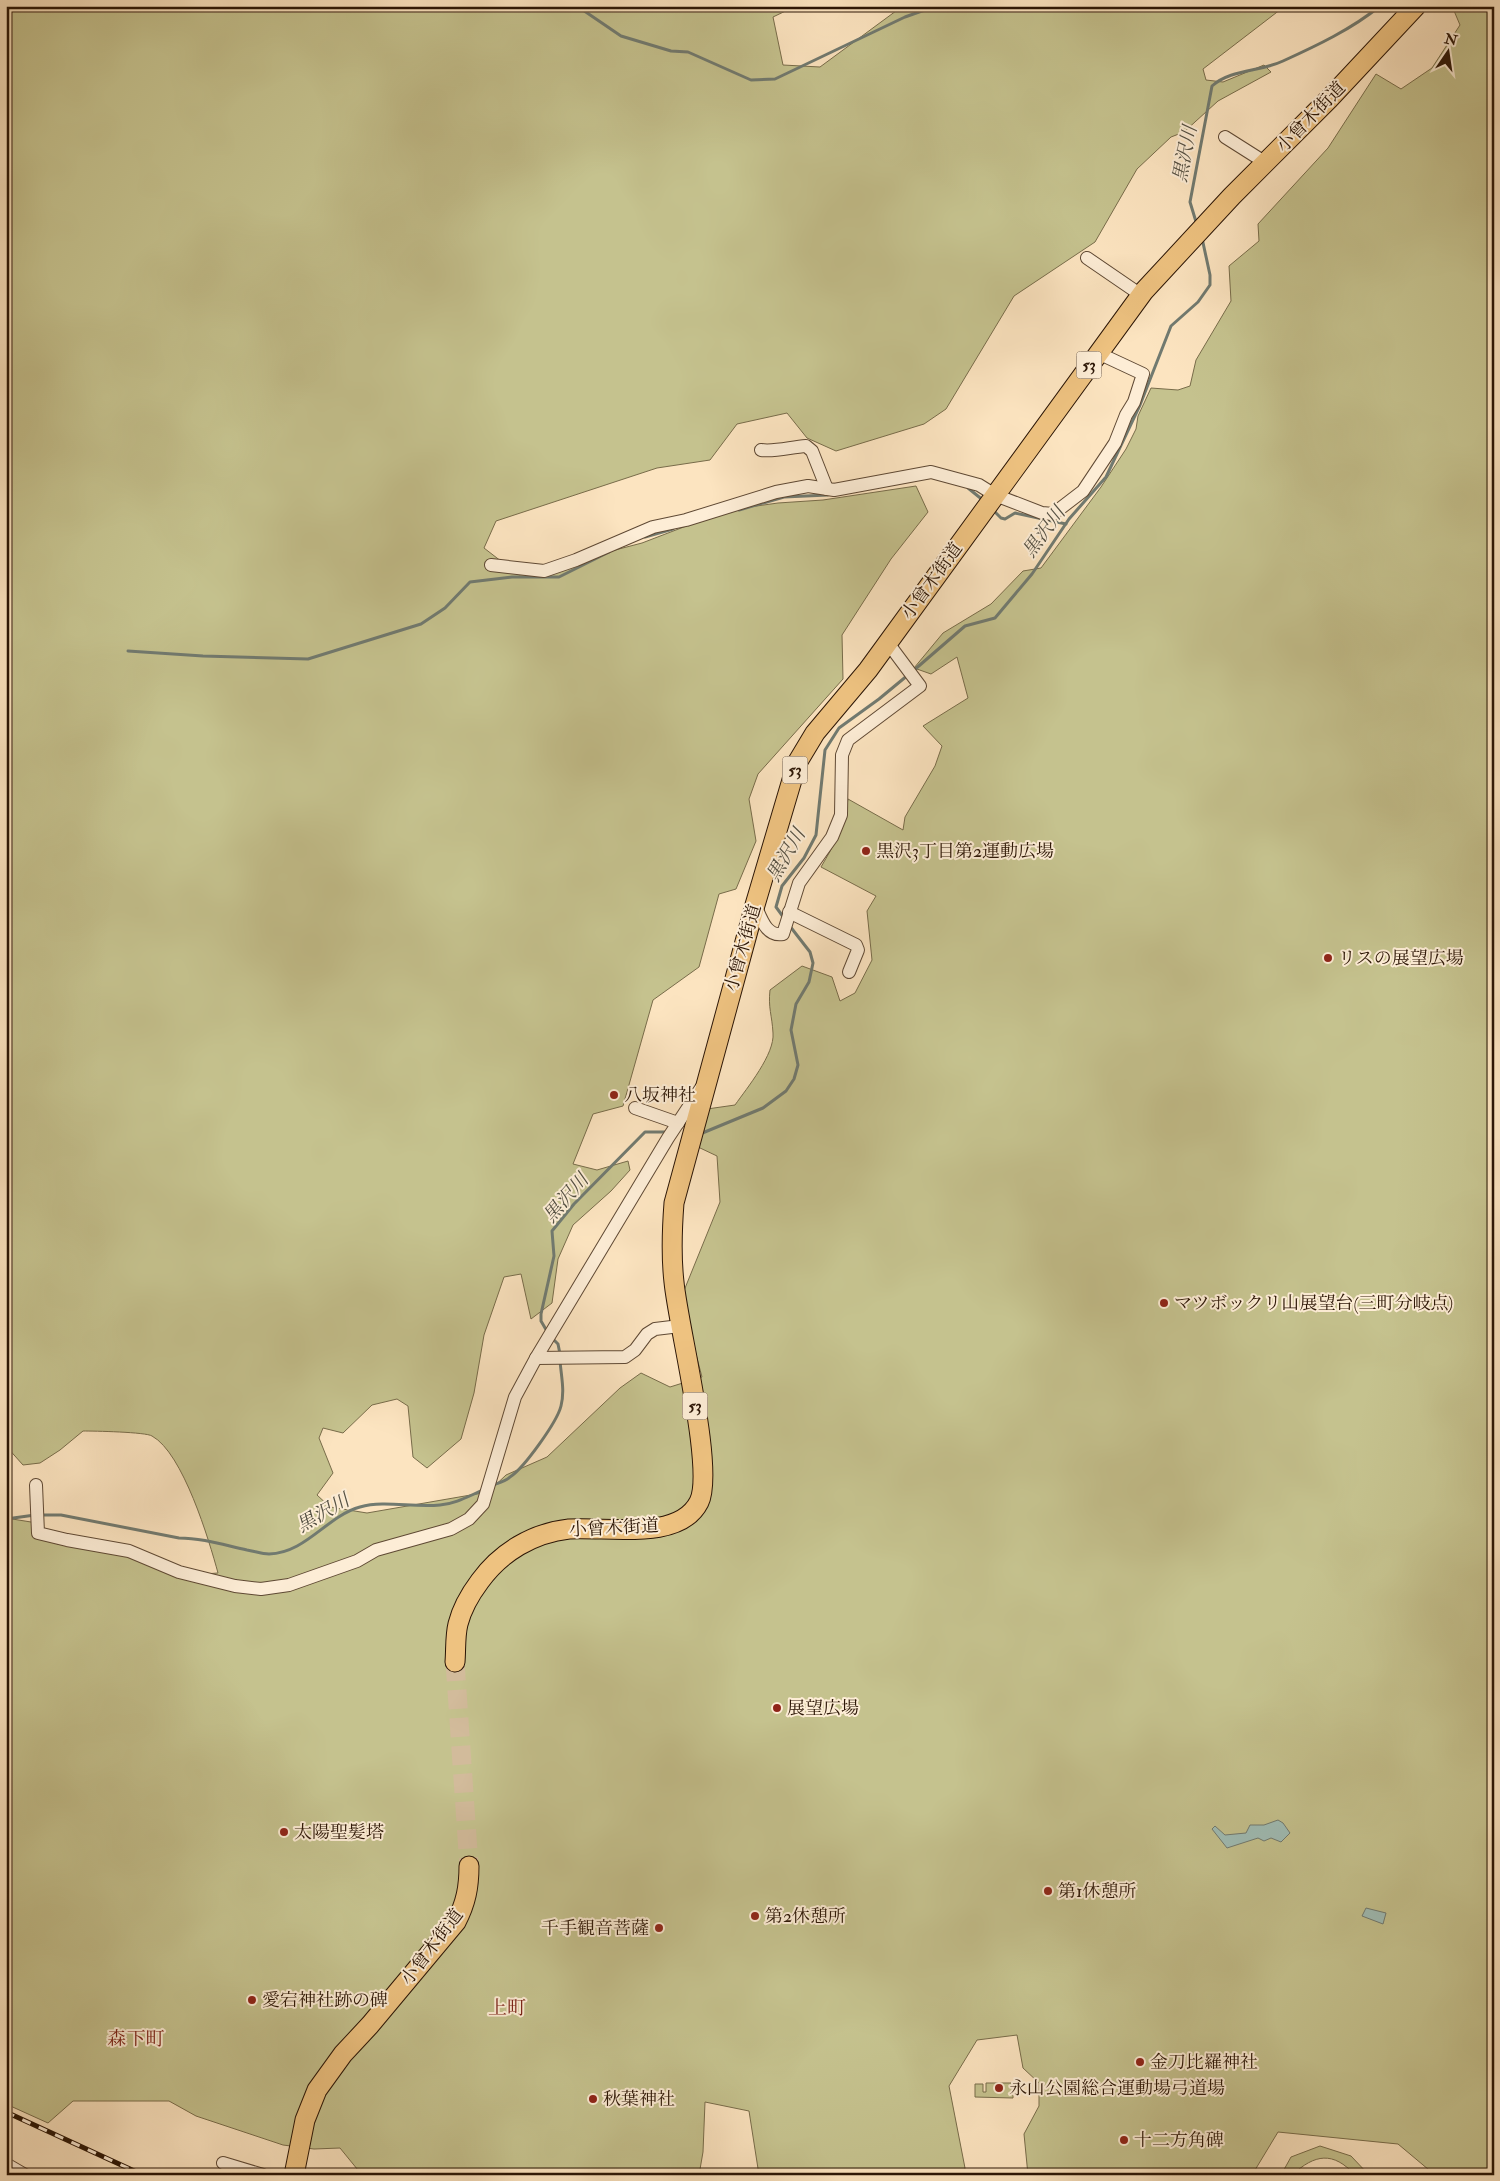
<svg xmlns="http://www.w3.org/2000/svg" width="1500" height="2181" font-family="'IM FELL Double Pica','Noto Serif JP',serif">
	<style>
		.green { fill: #c5c28e; stroke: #786c4a }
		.water { fill: #a0beb7; stroke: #717a70 }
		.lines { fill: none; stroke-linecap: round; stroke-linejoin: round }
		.stream { stroke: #717a70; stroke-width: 3 }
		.primary-tunnel { stroke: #d2bb9b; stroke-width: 19; stroke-dasharray: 19 9; stroke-linecap: butt }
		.street-casing { stroke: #5f4934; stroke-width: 14 }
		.primary-casing { stroke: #2b1505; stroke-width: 21 }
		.street { stroke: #fdedd6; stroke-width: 12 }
		.primary { stroke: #eec280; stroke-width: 19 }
		.rail-casing { stroke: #2b1505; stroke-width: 5 }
		.rail { stroke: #fdedd6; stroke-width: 3; stroke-dasharray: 9; stroke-linecap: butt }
		.poi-dot { fill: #8f2418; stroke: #fdedd6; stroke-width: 2 }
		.labels { text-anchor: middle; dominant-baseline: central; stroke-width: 4; stroke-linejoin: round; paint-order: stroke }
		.shield { fill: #fdedd6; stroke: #6a5644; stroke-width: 1 }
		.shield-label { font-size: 16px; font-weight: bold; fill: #2b1505 }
		.street-label { font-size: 18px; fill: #2b1505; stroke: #fdedd6 }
		.poi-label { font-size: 18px; fill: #2b1505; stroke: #fdedd6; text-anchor: start }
		.water-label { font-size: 19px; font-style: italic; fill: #545043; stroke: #fdedd6 }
		.neighbourhood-label { font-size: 19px; fill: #7a1f14; stroke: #fdedd6 }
	</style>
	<rect width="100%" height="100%" fill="#fce4c0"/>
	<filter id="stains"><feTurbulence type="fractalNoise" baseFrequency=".004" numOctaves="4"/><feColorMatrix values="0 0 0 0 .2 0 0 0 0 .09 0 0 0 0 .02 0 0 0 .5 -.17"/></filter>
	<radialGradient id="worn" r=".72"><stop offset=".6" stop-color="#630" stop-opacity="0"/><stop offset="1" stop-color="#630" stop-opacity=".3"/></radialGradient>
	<g class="green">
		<path d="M6,6h790l-23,11 10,48 37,2 80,-59 5,-2h380l-82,63 3,11 17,2 41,-17 7,7 -53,29 -34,31 -13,5 -34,32 -42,73 -81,54 -68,113 -22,15 -88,27 -29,-13 -20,-25 -50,11 -27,36 -53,8 -161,53 -12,27 35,27 123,-32 86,-33 50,-7 45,-3 93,-14 12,26 -37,47 -49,76 1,44 -85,95 -9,25 7,42 -20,48 -17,5 -20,73 -46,33 -30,106 -30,8 -20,50 24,6 31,-9 2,9 -19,21 -38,34 -15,34 -6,44 -21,16 -10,-45 -17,3 -20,58 -10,58 -13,46 -34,29 -14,-11 -5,-51 -11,-7 -25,6 -29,28 -20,-5 -4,10 14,35 -16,22 13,12 37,6 121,-21 18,-17 41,-18 73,-69 21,-15 29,14 32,-10 -21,-79 39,-96 -3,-46 -19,-9 9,-38 28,-4c12,-17 40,-51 38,-72 -1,-18 -5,-25 -3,-43l32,-24 30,11 8,24 15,-8 17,-33 -5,-49 9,-15 -55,-29c14,-24 23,-39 27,-68l55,31 2,-13 30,-51 7,-20 -19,-20 45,-28 -11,-41 -26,17 -17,-6 29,-35 48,-29 32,-33 18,-3 60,-81 25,-38 10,-20 2,-13 13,-28 27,2 12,-4 6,-26 35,-59 -2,-35 30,-25 -1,-17 70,-76 48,-74 25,15 31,-21 28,-43 -8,-19h42v2169h-59l-37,-31 -120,-12 -26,43h-224l-4,-41 15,-28v-23l-16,-15 -6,-33 -40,5 -28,46 16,82 -1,7h-205l-10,-64 -44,-9 -2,50 -4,23h-337l-22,-27 -26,1 -31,-4 -87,-29 -27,-15h-96l-25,22 -42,-19v-586l25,4 26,22 77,5 43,27 41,-3c-9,-33 -35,-120 -66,-137 -6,-4 -58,-5 -69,-5l-23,19 -20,13 -17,2 -17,-19z"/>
		<path d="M986,2083h27v15l-38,-1v-13h8v8h3z"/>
		<path d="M1320,2146l31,10 18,19h-14c-22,-24 -40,-21 -63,0h-11l10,-18z"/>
	</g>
	<g class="water">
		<path d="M1278,1820l5,3 7,10 -9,9 -10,-4 -7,3 -6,-3 -31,10 -15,-19 3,-3 10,9 21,-2 4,-8h14z"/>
		<path d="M1366,1908l20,5 -3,11 -21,-8z"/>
	</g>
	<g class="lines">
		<g class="stream">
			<path d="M577,6l44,30 50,15 17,1 63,28 24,-1 130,-62 31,-11"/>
			<path d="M1197,225l-7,-23 22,-116c19,-17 48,-14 71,-25 33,-15 69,-32 97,-55"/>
			<path d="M968,488l16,13"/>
			<path d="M992,509l9,9 4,1 10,-6 51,11"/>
			<path d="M739,510l45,-13 44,-2"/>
			<path d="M645,537l28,-8"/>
			<path d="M128,651l75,5 105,3 113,-35 24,-16 25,-26 42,-5h47l50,-25"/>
			<path d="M913,671l52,-45 30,-8 37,-44 37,-55 37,-42 34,-72 31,-79 27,-24 12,-17v-10l-8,-37"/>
			<path d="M784,918l-8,-11 6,-21 22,-28 12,-23 9,-85 14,-22 40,-29 29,-24"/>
			<path d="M700,1134l63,-26 23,-17 8,-12 4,-14 -7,-35 5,-26 13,-22 4,-19 -3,-11 -21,-27"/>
			<path d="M548,1333l-7,-12v-7l13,-58 -2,-25 22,-27 71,-72h24"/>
			<path d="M552,1338l6,6 2,10"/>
			<path d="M493,1485c5,-2 13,-4 17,-8 14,-9 47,-55 51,-71 4,-16 0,-30 -1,-46"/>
			<path d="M41,1515h20l118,23c23,0 45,7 68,12 7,1 15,4 22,4 37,-1 58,-38 91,-47 25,-7 53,1 80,-2 15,-1 29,-9 43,-15"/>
			<path d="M6,1519l29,-4"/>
		</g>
		<path class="primary-tunnel" d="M455,1662l14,204"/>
		<g class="street-casing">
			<g id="street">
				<path d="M1225,137l41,26"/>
				<path d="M1087,258l54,37"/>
				<path d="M761,450c14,2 30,-3 45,-4l6,5 15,38"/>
				<path d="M491,565l53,6 32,-11 77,-33 33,-7 90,-28 32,-6 26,4 97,-18 48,13 16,10 47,18 11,1 30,-23 32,-48 11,-28 8,-13 9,-28 -45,-21"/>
				<path d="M755,905c6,13 11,32 28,29l16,-51 33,-46 9,-22 1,-60 6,-15 72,-54 -32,-43"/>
				<path d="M789,912l67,33 2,5 -9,22"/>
				<path d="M635,1108l43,15"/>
				<path d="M536,1358l89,-1 10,-7 12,-16 8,-5 25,-3"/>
				<path d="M36,1485l2,48 29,7 62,11 50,21 56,14 26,3 28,-4 68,-24 19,-11 75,-21 18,-10 14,-15 32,-107 21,-39 132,-220 33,-50"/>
				<path d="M223,2163l40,12"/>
				<path d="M6,2164l19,11"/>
			</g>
		</g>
		<g class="primary-casing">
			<g id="primary">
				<path d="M455,1662c1,-12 0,-26 3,-38 4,-16 13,-31 22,-43 21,-29 53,-48 89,-52 37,-3 110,13 130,-27 16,-32 -21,-176 -25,-220 -3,-26 -2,-53 0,-79l81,-298 42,-142 18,-30 53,-63 276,-379 88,-95 97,-97 87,-93"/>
				<path d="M294,2175l11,-55 12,-30 26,-36 27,-29 86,-103c10,-19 13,-35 13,-56"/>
			</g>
		</g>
		<use href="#street" class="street"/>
		<use href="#primary" class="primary"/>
		<g class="rail-casing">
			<path id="rail" d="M6,2112l137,63"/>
		</g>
		<use href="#rail" class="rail"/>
	</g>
	<g class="poi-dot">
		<circle cx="866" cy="851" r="5"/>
		<circle cx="1328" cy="958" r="5"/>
		<circle cx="614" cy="1095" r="5"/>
		<circle cx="1164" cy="1303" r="5"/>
		<circle cx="777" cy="1708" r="5"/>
		<circle cx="284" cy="1832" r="5"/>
		<circle cx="1048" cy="1891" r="5"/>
		<circle cx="755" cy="1916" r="5"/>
		<circle cx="659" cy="1928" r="5"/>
		<circle cx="252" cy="2000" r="5"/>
		<circle cx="1140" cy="2062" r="5"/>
		<circle cx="999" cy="2088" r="5"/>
		<circle cx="593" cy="2099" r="5"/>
		<circle cx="1124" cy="2140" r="5"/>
	</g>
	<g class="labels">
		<g class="shield">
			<rect x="1076.5" y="351.5" width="25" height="27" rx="4"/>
			<rect x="782.5" y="756.5" width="25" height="27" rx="4"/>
			<rect x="682.5" y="1392.5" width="25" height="27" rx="4"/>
		</g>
		<g class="shield-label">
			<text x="1089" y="365">53</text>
			<text x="795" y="770">53</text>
			<text x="695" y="1406">53</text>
		</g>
		<g class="street-label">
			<text transform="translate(1311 117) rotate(-46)">小曾木街道</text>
			<text transform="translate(932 581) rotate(-54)">小曾木街道</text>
			<text transform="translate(743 948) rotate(-74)">小曾木街道</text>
			<text transform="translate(614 1528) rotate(-3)">小曾木街道</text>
			<text transform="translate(432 1947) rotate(-53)">小曾木街道</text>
		</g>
		<g class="poi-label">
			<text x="876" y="851">黒沢3丁目第2運動広場</text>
			<text x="1338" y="958">リスの展望広場</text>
			<text x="624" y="1095">八坂神社</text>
			<text x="1174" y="1303">マツボックリ山展望台(三町分岐点)</text>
			<text x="787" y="1708">展望広場</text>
			<text x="294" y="1832">太陽聖髪塔</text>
			<text x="1058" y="1891">第1休憩所</text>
			<text x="765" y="1916">第2休憩所</text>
			<text x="649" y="1928" text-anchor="end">千手観音菩薩</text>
			<text x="262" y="2000">愛宕神社跡の碑</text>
			<text x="1150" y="2062">金刀比羅神社</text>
			<text x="1009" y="2088">永山公園総合運動場弓道場</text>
			<text x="603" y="2099">秋葉神社</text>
			<text x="1134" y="2140">十二方角碑</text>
		</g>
		<g class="water-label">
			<text transform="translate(1185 154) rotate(-79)">黒沢川</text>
			<text transform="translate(1044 532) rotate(-54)">黒沢川</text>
			<text transform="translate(786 855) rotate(-60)">黒沢川</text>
			<text transform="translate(566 1198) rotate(-49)">黒沢川</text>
			<text transform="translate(323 1513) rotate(-30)">黒沢川</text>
		</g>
		<g class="neighbourhood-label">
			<text x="507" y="2008">上町</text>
			<text x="136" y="2039">森下町</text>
		</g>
	</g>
	<rect width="1500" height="2181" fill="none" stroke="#fce4c0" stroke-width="25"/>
	<rect x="8" y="8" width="1485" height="2166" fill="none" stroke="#2b1505" stroke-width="2.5"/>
	<rect x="12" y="12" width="1475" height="2156" fill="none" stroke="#2b1505"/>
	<g transform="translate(1448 52) rotate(13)" stroke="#fdedd6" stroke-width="4" paint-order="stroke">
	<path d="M0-4L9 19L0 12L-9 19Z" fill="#2b1505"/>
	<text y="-8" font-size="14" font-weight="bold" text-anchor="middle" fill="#2b1505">N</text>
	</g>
	<rect width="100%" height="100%" filter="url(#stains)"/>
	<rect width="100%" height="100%" fill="url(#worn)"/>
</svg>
